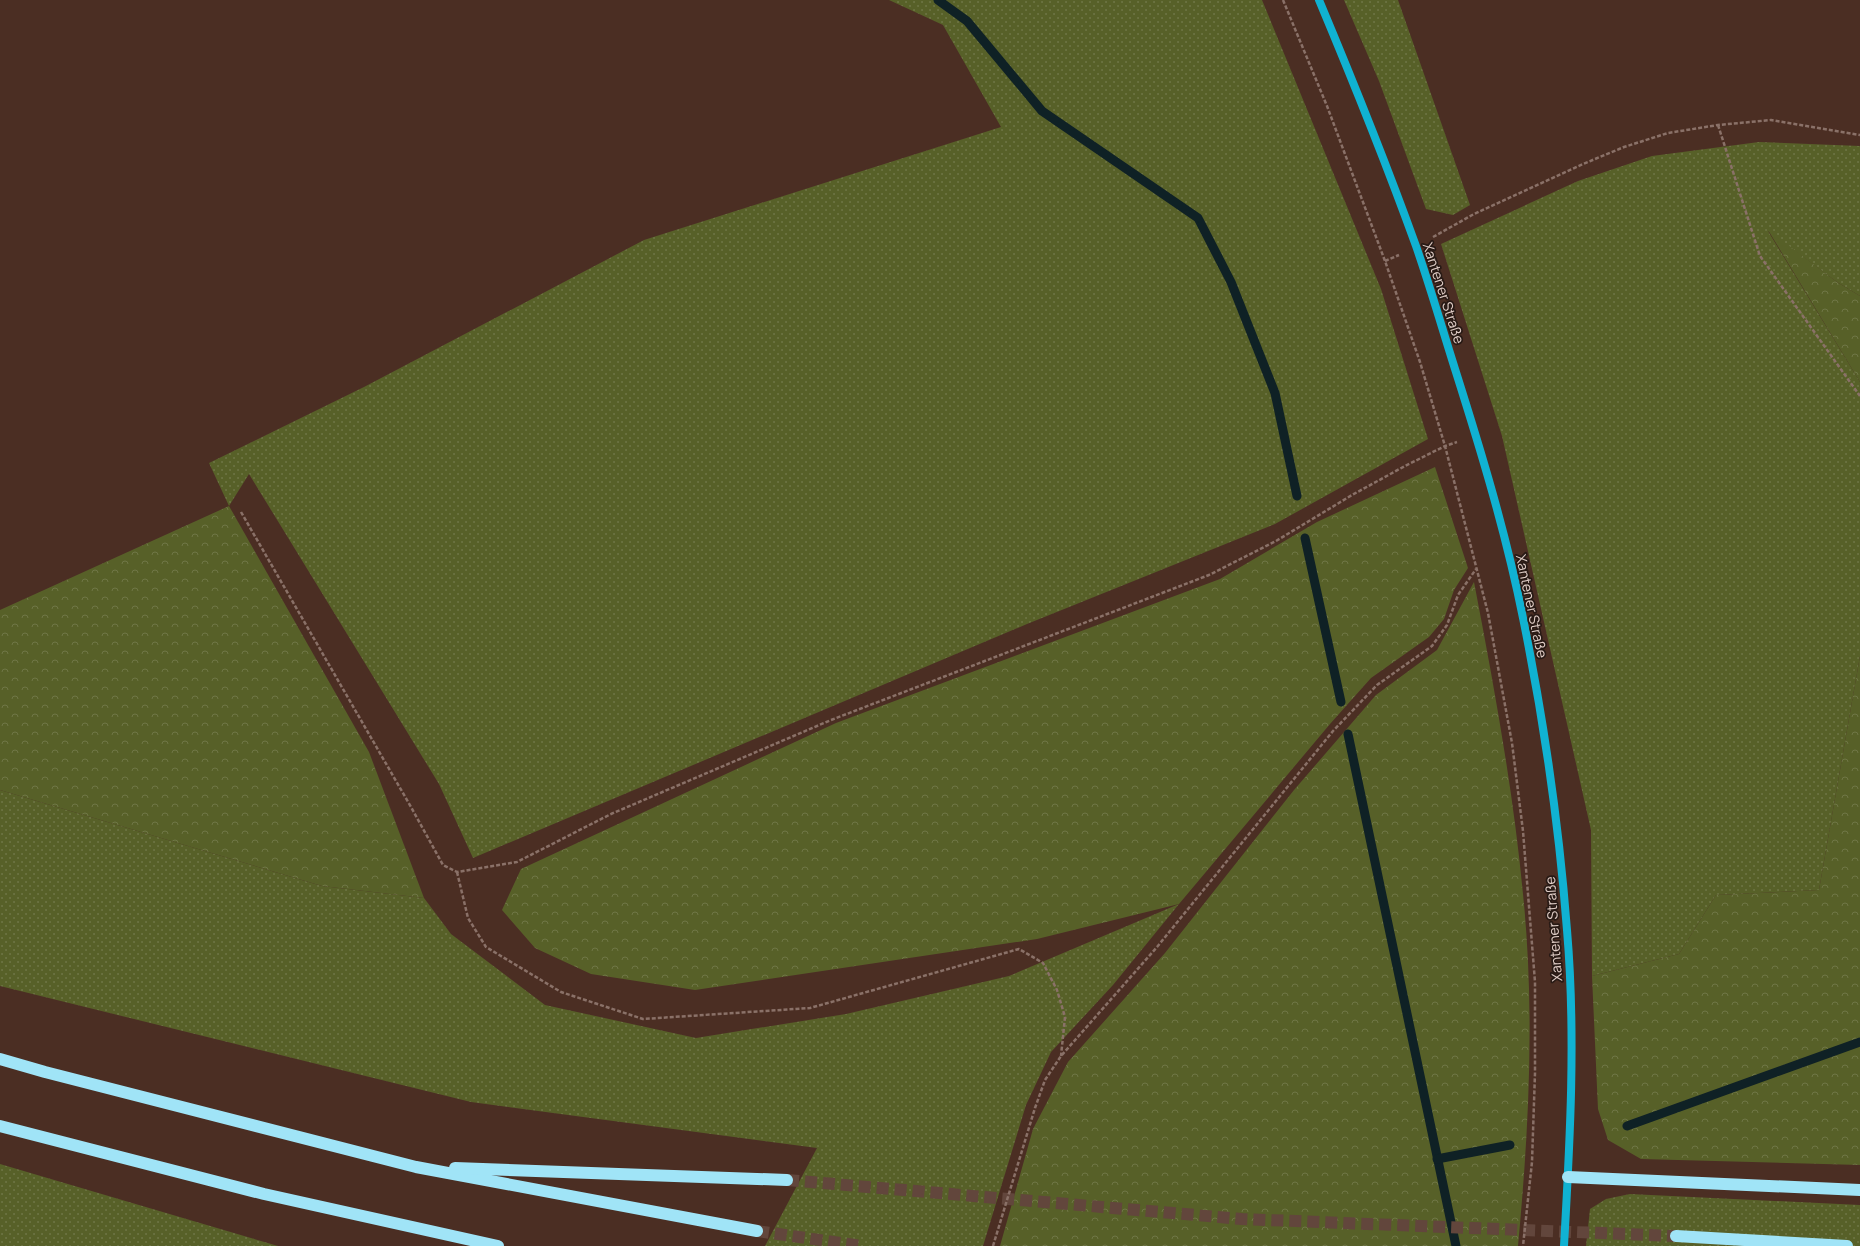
<svg xmlns="http://www.w3.org/2000/svg" width="1860" height="1246" font-family="Manrope,sans-serif">
	<style>
		.grass { fill: url(#grass-dots) }
		.forest { fill: url(#forest-crowns) }
		.lines { fill: none; stroke-linecap: round; stroke-linejoin: round }
		.stream { stroke: #0f2125; stroke-width: 9 }
		.highway-tunnel { stroke: #62463c; stroke-width: 12; stroke-dasharray: 12 6; stroke-linecap: butt }
		.path { stroke: #8a7168; stroke-width: 2.5; stroke-dasharray: 4 2; stroke-linecap: butt }
		.secondary { stroke: #10b2d2; stroke-width: 8 }
		.highway { stroke: #a0e4f7; stroke-width: 12 }
		.labels { text-anchor: middle; dominant-baseline: central; stroke-width: 3.5; stroke-linejoin: round; paint-order: stroke }
		.street-label { font-size: 14px; fill: #e1cec7; stroke: #281a15 }
	</style>
	<defs>
		<pattern id="grass-dots" width="8" height="8" patternUnits="userSpaceOnUse"><rect width="8" height="8" fill="#576028"/><path d="M2 2h.1M6 6h.1" fill="none" stroke="#6f7646" stroke-width="1.8" stroke-linecap="round"/></pattern>
		<pattern id="forest-crowns" width="20" height="18" patternUnits="userSpaceOnUse"><rect width="20" height="18" fill="#576028"/><path d="M2 6a3 3 0 1 1 6 0M12 15a3 3 0 1 1 6 0" fill="none" stroke="#6f7646"/></pattern>
	</defs>
	<rect width="100%" height="100%" fill="#4b2e23"/>
	<g class="grass">
		<path d="M889,0h373l119,289 47,150 -153,85 -248,100 -554,234 -34,-74 -190,-310 -20,32 -20,-43 155,-76 280,-147 357,-113 -58,-102z"/>
		<path d="M1344,0h54l72,205 -17,10 -27,-6 -47,-128z"/>
		<path d="M1759,142l101,4v150l-23,-14 -69,-51 92,151v274l-41,234 -103,5 -37,59 -87,22 -1,-146 -89,-394 -61,-192 137,-63 74,-25z"/>
		<path d="M0,790l322,96 102,12 27,36 94,71 151,33 150,-24 163,-38 170,-72 -66,81 -62,67 -25,53 -43,141h-218l52,-98 -346,-46 -471,-116z"/>
		<path d="M0,1164l278,82h-278z"/>
		<path d="M1630,1194l230,11v41h-274l4,-37 16,-10z"/>
	</g>
	<g class="forest">
		<path d="M1768,230l69,52 23,14v86z"/>
		<path d="M1435,467l33,101 -14,22 -10,29 -15,18 -58,41 -41,46 -151,180 -142,35 -342,51 -104,-16 -56,-26 -33,-38 19,-41 315,-146 384,-144 97,-57z"/>
		<path d="M229,506l140,246 55,146 -102,-12 -322,-96v-180z"/>
		<path d="M1474,582c20,104 39,207 49,312 12,117 6,235 -5,352h-518l33,-117 35,-67 97,-109 129,-163 82,-95 61,-45z"/>
		<path d="M1860,656v509l-219,-6 -33,-19 -10,-31 -6,-133 87,-22 37,-59 103,-5z"/>
	</g>
	<g class="lines">
		<g class="stream">
			<path d="M938,0l29,21 75,90 156,107 33,64 44,111 22,103"/>
			<path d="M1305,538l36,164"/>
			<path d="M1348,734l108,512"/>
			<path d="M1627,1126l233,-84"/>
			<path d="M1437,1159l73,-14"/>
		</g>
		<g class="highway-tunnel">
			<path d="M787,1180l455,39 434,17"/>
			<path d="M757,1231l105,15"/>
		</g>
		<g class="path">
			<path d="M1283,0l44,106 58,155 35,101 25,84 43,167 24,130 11,88 12,151v91l-3,89 -9,84"/>
			<path d="M1718,125l42,131 100,140"/>
			<path d="M1433,237l41,-23 109,-50 41,-17 44,-14 50,-8 53,-5 89,15"/>
			<path d="M1385,261l14,-6"/>
			<path d="M241,512l170,295 32,58 14,7 60,-10 94,-48 220,-94 378,-145 67,-34 76,-46 53,-29 40,-20 12,-4"/>
			<path d="M457,872l11,46 18,29 75,45 82,27 167,-11 209,-59 24,14 14,27 8,27 -4,39"/>
			<path d="M993,1246l42,-138 10,-28 16,-24 96,-109 176,-216 44,-46 55,-39 15,-21 11,-30 18,-26"/>
		</g>
		<path class="secondary" d="M1319,0c34,81 67,163 97,246 14,40 26,82 39,123 26,82 51,164 68,249 21,103 36,207 44,312 9,105 3,211 -3,316"/>
		<g class="highway">
			<path d="M0,1059l45,13 371,95 341,64"/>
			<path d="M0,1126l264,68 234,52"/>
			<path d="M455,1168l332,12"/>
			<path d="M1568,1177l292,13"/>
			<path d="M1676,1236l171,10"/>
		</g>
	</g>
	<g class="labels">
		<g class="street-label">
			<text transform="translate(1444 293) rotate(72)">Xantener Straße</text>
			<text transform="translate(1532 606) rotate(78)">Xantener Straße</text>
			<text transform="translate(1553 929) rotate(-94)">Xantener Straße</text>
		</g>
	</g>
</svg>
